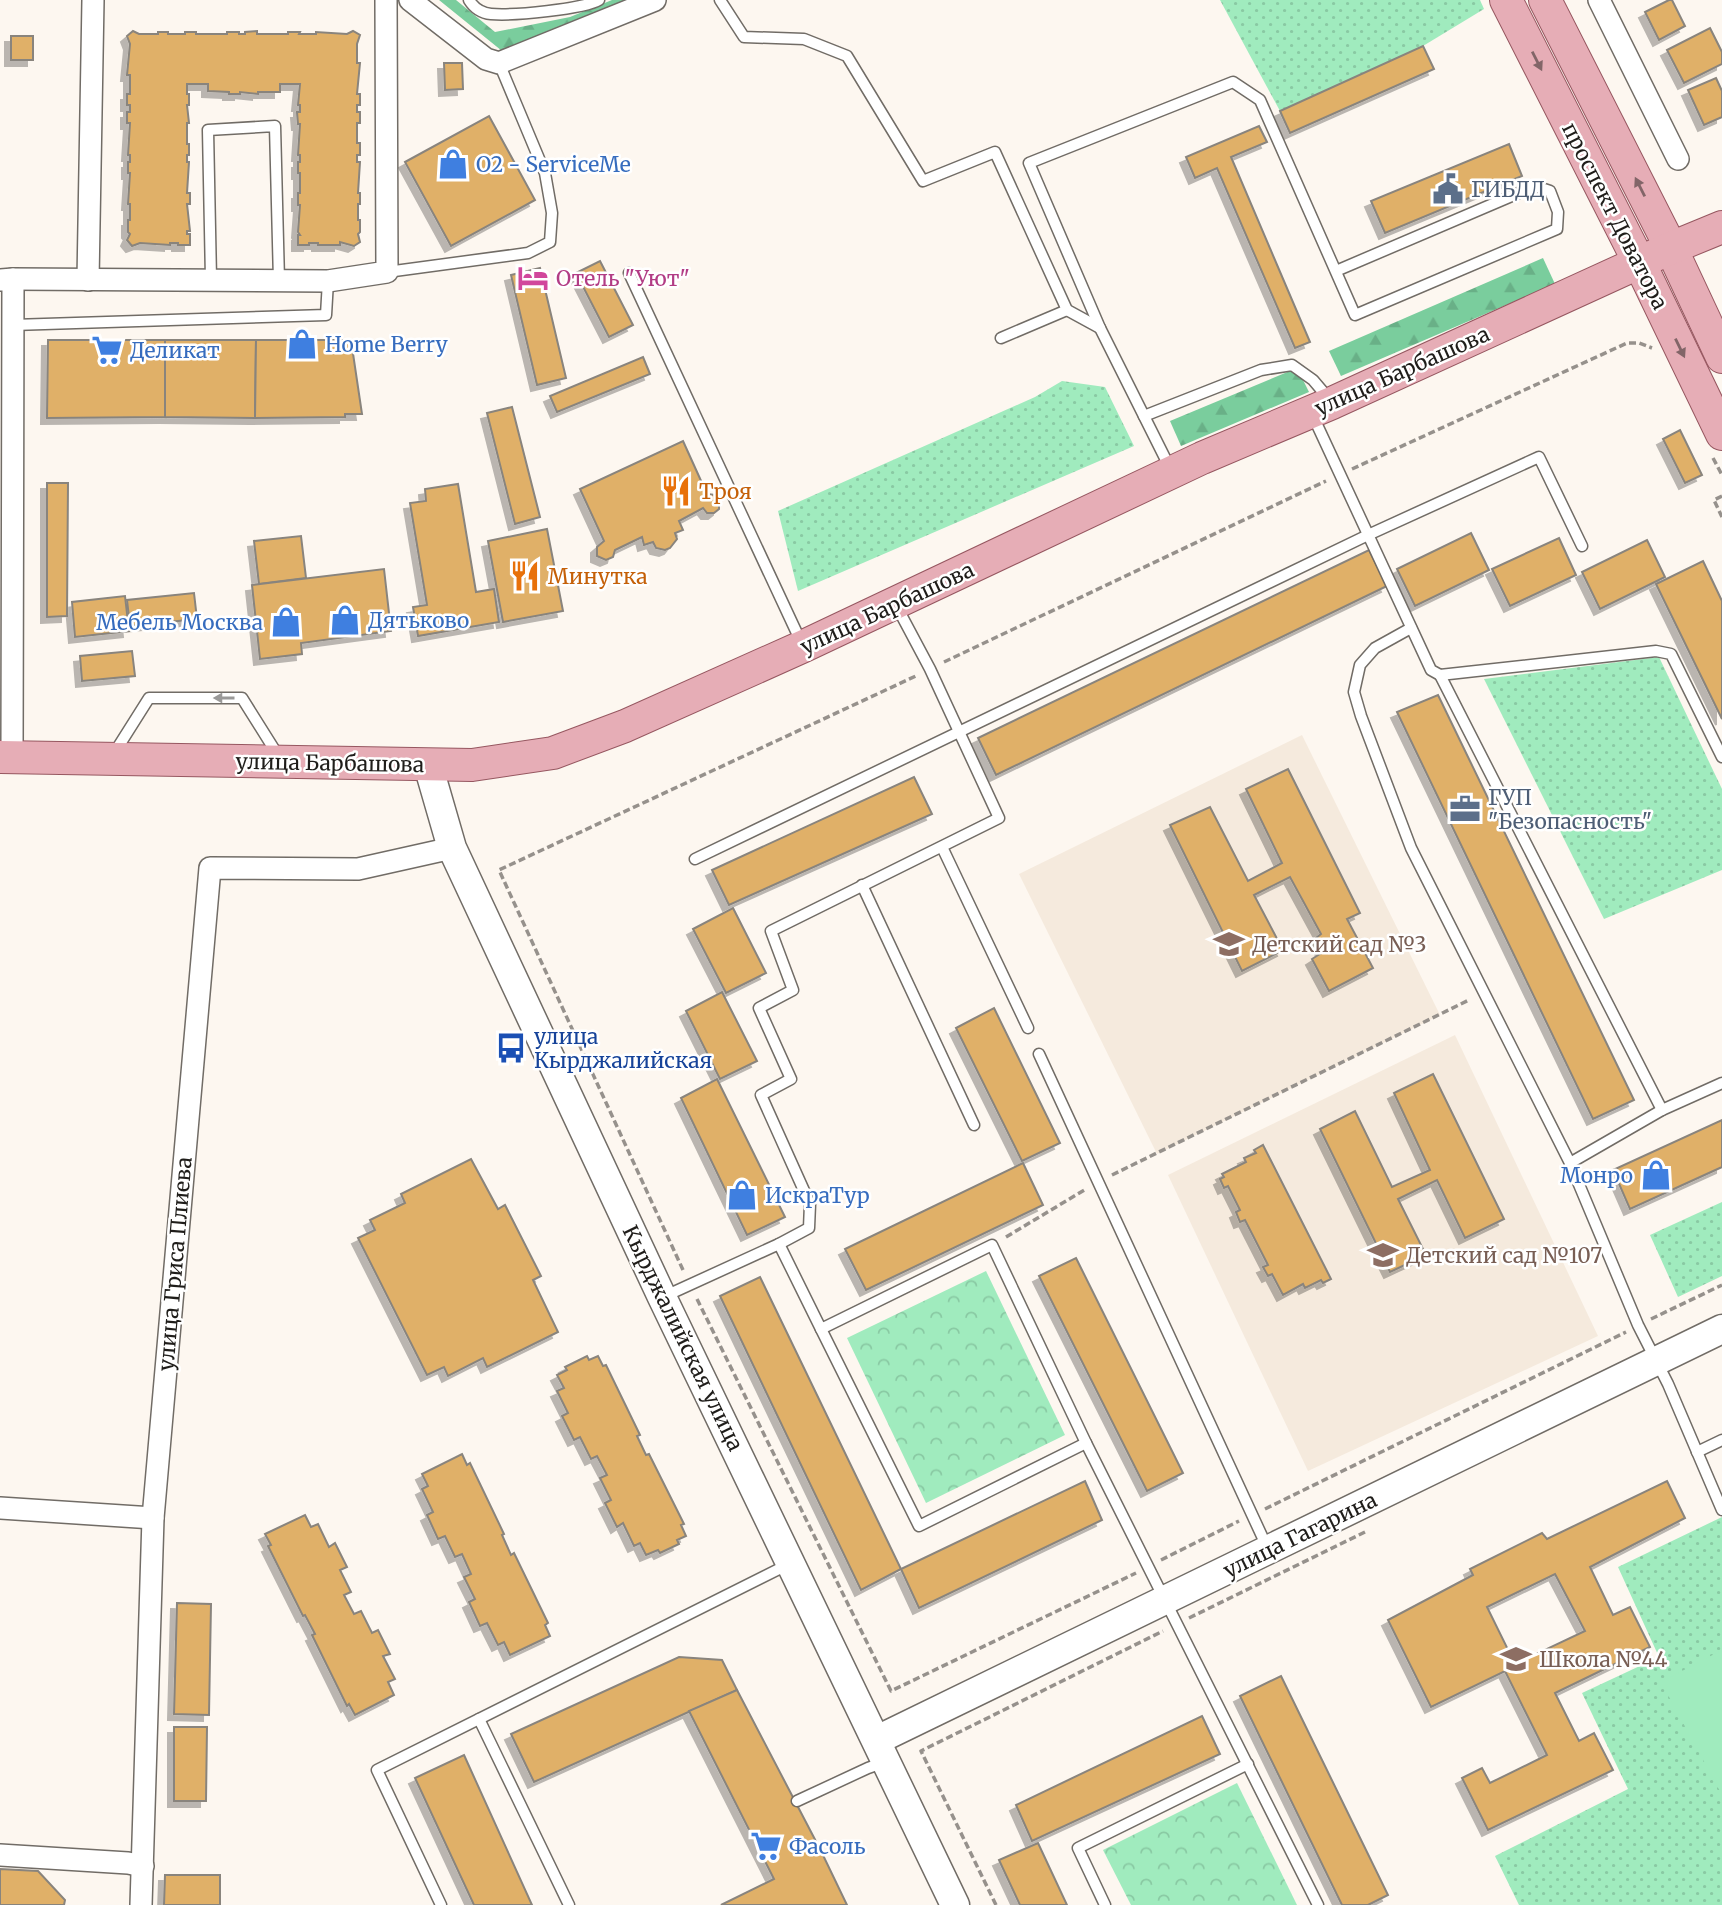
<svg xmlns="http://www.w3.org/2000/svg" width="1722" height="1905" font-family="Merriweather,serif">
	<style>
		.built { fill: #f5eadd }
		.grass { fill: url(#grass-dots) }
		.forest { fill: url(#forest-firs) }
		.park { fill: url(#park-crowns) }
		.pitch { fill: #a0ebbe }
		.building { fill: #e0b067; stroke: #89847d; stroke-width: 2; fill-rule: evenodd; filter: url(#shadow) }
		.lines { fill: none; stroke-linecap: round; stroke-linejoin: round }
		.lane-casing { stroke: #716c66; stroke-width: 13 }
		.street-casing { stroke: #716c66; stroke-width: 24 }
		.secondary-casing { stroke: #716c66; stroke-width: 31 }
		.primary-casing { stroke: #965760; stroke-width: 34 }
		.path { stroke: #96918c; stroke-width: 3.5; stroke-dasharray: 7 3.5; stroke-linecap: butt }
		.lane { stroke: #fff; stroke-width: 10 }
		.street { stroke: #fff; stroke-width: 21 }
		.secondary { stroke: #fff; stroke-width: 28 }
		.primary { stroke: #e6adb6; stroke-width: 32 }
		.oneway { fill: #826568 }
		.oneway2 { fill: #9a9998 }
		.labels { text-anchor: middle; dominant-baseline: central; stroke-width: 5; stroke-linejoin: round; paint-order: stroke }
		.shop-label { font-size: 21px; fill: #366cbe; stroke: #fff; text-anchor: start }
		.service-label { font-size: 21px; fill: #4e5e75; stroke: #fff; text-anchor: start }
		.street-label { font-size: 21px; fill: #1f1d1a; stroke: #fff }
		.hotel-label { font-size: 21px; fill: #b23c85; stroke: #fff; text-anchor: start }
		.food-label { font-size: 21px; fill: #c56008; stroke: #fff; text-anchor: start }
		.education-label { font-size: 21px; fill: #785e54; stroke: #fff; text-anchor: start }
		.transit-label { font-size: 21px; fill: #164399; stroke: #fff; text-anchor: start }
	</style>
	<defs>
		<pattern id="grass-dots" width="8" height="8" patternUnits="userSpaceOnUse" patternTransform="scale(1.75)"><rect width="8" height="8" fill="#a0ebbe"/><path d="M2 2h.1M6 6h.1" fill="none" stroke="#89c9a3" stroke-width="1.8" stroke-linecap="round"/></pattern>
		<pattern id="forest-firs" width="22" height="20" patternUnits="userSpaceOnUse" patternTransform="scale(1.75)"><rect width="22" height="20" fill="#7acd9d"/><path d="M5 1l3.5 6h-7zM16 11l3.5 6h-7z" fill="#69b087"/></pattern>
		<pattern id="park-crowns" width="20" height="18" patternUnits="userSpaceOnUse" patternTransform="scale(1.75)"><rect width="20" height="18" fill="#a0ebbe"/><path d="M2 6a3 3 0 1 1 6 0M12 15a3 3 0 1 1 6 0" fill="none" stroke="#89c9a3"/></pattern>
		<filter id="shadow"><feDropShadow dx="-6" dy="6" stdDeviation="0" flood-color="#0004"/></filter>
	</defs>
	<rect width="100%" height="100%" fill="#fdf7f0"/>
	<g class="built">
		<path d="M1302,735l138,280 -283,139 -138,-280z"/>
		<path d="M1455,1035l143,301 -290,135 -140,-296z"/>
	</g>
	<g class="grass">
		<path d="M1220,0h260l4,9 -61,37 -143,65z"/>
		<path d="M1062,381l43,6 29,59 -336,145 -20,-80 257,-114z"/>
		<path d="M1659,657l63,132v81l-118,49 -120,-240z"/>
		<path d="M1722,1202v74l-44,21 -28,-62z"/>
		<path d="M1722,1517v388h-203l-24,-49 133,-67 -46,-96 77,-36 -41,-90z"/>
	</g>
	<g class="forest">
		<path d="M439,0h17l39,32 75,-15 42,-17h22l-127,55z"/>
		<path d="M1543,258l12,26 -214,92 -12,-25z"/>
		<path d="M1297,368l12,24 -128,54 -11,-25z"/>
	</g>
	<g class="park">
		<path d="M986,1271l79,164 -139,68 -79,-165z"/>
		<path d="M1237,1783l60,122h-166l-28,-55z"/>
	</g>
	<path class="pitch" d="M1722,1650v145l-61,-113z"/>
	<g class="building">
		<path d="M1669,0h3l13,26 -26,14 -14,-28z"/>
		<path d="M1710,28l12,24v12l-38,19 -17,-33z"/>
		<path d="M257,31v3h31v-2h12l-1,2h17v-2l31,2 6,-3 7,4 -3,9v19h3l-3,31h3v11h-3v7h3v11h-3v20h3v12h-3v7h3l-2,31h2v11h-2v16h2v12l-2,2 2,8 -6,4 -14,-4v3h-22v-2h-9v2h-11v-10h2l-2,-3 2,-27h-2v-12h2v-20h-2v-11h2v-7h-2l2,-31h-2l-1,-12h3v-7h-2l2,-21h-20v8h-22v2l-18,-2v2h-11v-2l-21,-1v-7h-21v10h2v11h-2l2,18h-2v21h2v11h-2v7h2l-2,31h3v11h-3l3,27h-3v3h3v11h-12v-2h-8v2l-30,-2 -8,3 -5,-6 3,-6 -2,-2v-12h2v-16h-2l2,-31h-2v-11h2v-7h-2l2,-32h-3v-11h3v-7h-3v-11h3v-19h-3l3,-31 -3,-8 6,-5 6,3h19v-2h10v2h17v-2h11v2h31v-2h12v2h6v-2z"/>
		<rect x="11" y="36" width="22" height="24"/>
		<path d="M1423,46l11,23 -144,64 -10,-22z"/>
		<path d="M444,63h18l1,26 -18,1z"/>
		<path d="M1716,78l6,13v26l-18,8 -16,-35z"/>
		<path d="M489,116l46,84 -84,46 -46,-84z"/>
		<path d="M1259,126l8,16 -36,15 79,185 -15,6 -78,-180 -22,10 -9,-21z"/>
		<path d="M1509,144l13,32 -137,57 -14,-32z"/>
		<path d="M600,261l33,64 -24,12 -33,-64z"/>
		<path d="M540,268l26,110 -29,7 -26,-110z"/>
		<path d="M48,340h117v77l-118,1z"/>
		<path d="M165,340h91l-1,78 -90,-1z"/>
		<path d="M256,340h95l11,74h-17v3l-90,1z"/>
		<path d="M643,357l7,17 -93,38 -7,-16z"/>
		<path d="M512,407l28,110 -25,7 -28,-111z"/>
		<path d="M1680,430l22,45 -17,8 -22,-44z"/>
		<path d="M683,441l24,53 8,1 4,5v9l-5,4h-7l-4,-5 -24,13 4,9 -8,3 2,6 -7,9 -5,2 -9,-2 -3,-6 -9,3 -2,-8 -27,13 -2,7 -7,3 -9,-4v-9l7,-6 -24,-52z"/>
		<path d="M47,483h21l-1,133 -20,1z"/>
		<path d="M458,484l18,108 18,-3 5,33 -81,14 -5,-29 14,-2 -17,-102 16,-2 -1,-12z"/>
		<path d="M547,529l16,82 -60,11 -15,-81z"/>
		<path d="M1471,533l18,37 -74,36 -18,-37z"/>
		<path d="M301,536l5,42 -47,6 -5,-43z"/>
		<path d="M1559,538l17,37 -66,31 -18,-37z"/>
		<path d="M1647,540l18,37 -65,32 -18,-37z"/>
		<path d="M1369,550l18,36 -391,189 -18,-37z"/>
		<path d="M1703,561l19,40v118l-66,-135z"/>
		<path d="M384,569l7,62 -90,12 1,11 -42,5 -8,-74z"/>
		<path d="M194,593l3,26 -67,7 -3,-26z"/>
		<path d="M125,596l4,35 -54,6 -3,-35z"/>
		<path d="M132,651l3,25 -53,5 -2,-25z"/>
		<path d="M1438,695l196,405 -41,19 -196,-407z"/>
		<path d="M1288,769l72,144 -13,6 26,49 -44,23 -17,-32 11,-7 -7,-14 5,-4 -31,-57 -36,18 29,55 -41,21 -72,-146 40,-18 38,74 34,-18 -36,-74z"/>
		<path d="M914,777l18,37 -203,91 -17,-35z"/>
		<path d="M733,908l33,65 -40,20 -33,-64z"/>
		<path d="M722,992l35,69 -37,18 -34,-68z"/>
		<path d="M994,1008l66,135 -38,18 -66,-133z"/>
		<path d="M1433,1074l71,145 -39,19 -28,-58 -39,19 28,56 -36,17 -70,-143 35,-18 37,76 38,-17 -36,-77z"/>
		<path d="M717,1079l68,138 -38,18 -66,-137z"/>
		<path d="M1722,1120v47l-92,42 -17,-39z"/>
		<path d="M1263,1145l68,134 -8,4 -2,-3 -16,8 -2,-4 -20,11 -11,-21 -4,2 -5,-9 5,-2 -23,-45 -5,2 -4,-10 4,-2 -12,-24 -4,2 -4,-9 4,-2 -2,-3 24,-12 -2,-4 12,-5 -2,-3z"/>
		<path d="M471,1159l27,50 7,-4 36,71 -8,4 25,52 -71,35 -4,-9 -35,18 -4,-9 -17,8 -69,-137 17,-8 -5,-10 35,-17 -4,-9z"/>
		<path d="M1023,1163l20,42 -177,85 -21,-41z"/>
		<path d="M1076,1258l107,215 -36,18 -108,-215z"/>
		<path d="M760,1277l141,292 -40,21 -141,-294z"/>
		<path d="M587,1356l2,4 9,-4 5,10 3,-1 34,70 -3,1 9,19 3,-1 35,70 -3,1 5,11 -9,4 2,4 -19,9 -2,-3 -12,5 -6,-12 -6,3 -11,-23 -6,4 -12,-24 6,-3 -11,-22 7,-3 -10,-19 -6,3 -11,-22 -6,3 -12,-24 6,-3 -11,-22 7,-3 -7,-13 10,-5 -2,-3z"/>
		<path d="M462,1454l5,11 3,-2 34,71 -2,1 9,20 3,-2 34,70 -3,2 5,11 -40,19 -6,-13 -6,3 -11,-22 -7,3 -11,-24 6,-3 -11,-22 7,-3 -9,-20 -7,3 -10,-21 -7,3 -11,-24 6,-3 -11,-23 6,-3 -6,-12z"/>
		<path d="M1085,1481l17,39 -183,88 -18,-39z"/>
		<path d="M1667,1481l18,37 -95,49 23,48 17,-8 20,40 -95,46 24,48 15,-8 19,37 -125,60 -26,-52 20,-10 8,15 57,-28 -42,-84 -74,36 -43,-87 85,-45 -3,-6 72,-36 5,6zM1555,1574l30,57 -70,33 -28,-57z"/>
		<path d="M305,1515l6,12 7,-3 11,23 6,-4 12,24 -7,3 11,22 -7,3 10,19 7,-3 11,22 6,-3 12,24 -7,2 12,23 -7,3 6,13 -39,20 -6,-11 -2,2 -35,-71 3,-1 -10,-19 -2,1 -35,-70 3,-1 -6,-11z"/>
		<path d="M177,1603l34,1 -2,111 -35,-1z"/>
		<path d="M679,1657l43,3 15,30 -203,92 -23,-48z"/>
		<path d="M1281,1676l107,219 -20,10h-26l-102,-209z"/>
		<path d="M737,1690l84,161 26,54h-126l53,-26 -85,-168z"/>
		<path d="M1202,1716l18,38 -188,87 -16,-36z"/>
		<path d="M174,1727h33l-1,74h-32z"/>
		<path d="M464,1755l68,150h-58l-59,-127z"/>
		<path d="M1038,1843l29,62h-47l-21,-45z"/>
		<path d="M0,1869l38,2 27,29 -1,5h-64z"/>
		<path d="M165,1875h55v30h-56z"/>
	</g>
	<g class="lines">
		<g class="lane-casing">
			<g id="lane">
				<path d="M469,0c5,8 12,13 22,14 21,2 93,-5 108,-14"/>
				<path d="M720,0l24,37 60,2 43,17 76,125 72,-29 72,158 33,18"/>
				<path d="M387,272l141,-19 22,-11 2,-29 -7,-40 -46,-110"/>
				<path d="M629,273l173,371"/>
				<path d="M211,279l-3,-149 67,-4 4,155"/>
				<path d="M13,325l313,-10 2,-34"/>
				<path d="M1001,338l66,-28"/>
				<path d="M1312,414l119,256 9,5 216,-24 15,3 51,103"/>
				<path d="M1144,416l117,-46 31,-5 21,15 17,20"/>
				<path d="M1171,470l-71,-142 -71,-165 204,-81 27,18 95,215 202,-86 1,-17 -8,-21 -15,-5 -199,85"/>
				<path d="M1411,628l-36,20 -15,17 -6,27 7,24 50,132 159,315"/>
				<path d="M1440,675l222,435"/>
				<path d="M113,755l36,-57h93l37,59"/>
				<path d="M942,847l86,181"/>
				<path d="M695,859l673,-324 171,-78 43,89"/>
				<path d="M862,885l112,240"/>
				<path d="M1039,1054l228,493"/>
				<path d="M1722,1083l-60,27 -92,53 68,162 30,59 54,126"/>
				<path d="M779,1244l30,-16 1,-24 -49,-109 30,-16 -32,-71 34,-18 -22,-59 228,-113 -69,-149 -33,-62"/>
				<path d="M663,1297l116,-53 42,85 171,-84 94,198 232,462"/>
				<path d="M821,1329l98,197 167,-83"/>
				<path d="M1697,1452l25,-12"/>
				<path d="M479,1719l90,186"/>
				<path d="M797,1801l71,-33 17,-6"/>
				<path d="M441,1905l-64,-135 412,-206"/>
				<path d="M1105,1905l-27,-57 170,-84"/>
			</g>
		</g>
		<g class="street-casing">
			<g id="street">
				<path d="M410,0l76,59 13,4 156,-63"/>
				<path d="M1599,0l79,159"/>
				<path d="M13,279l315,2 59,-9 -1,-272"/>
				<path d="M0,280l13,-1 -1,478"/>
				<path d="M88,280l5,-280"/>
				<path d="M0,1508l153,10"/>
				<path d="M0,1855l128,8 15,3"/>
				<path d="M141,1905l12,-387 57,-650 148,1 94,-21"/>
			</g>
		</g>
		<g class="secondary-casing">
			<g id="secondary">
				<path d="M428,765l24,83 210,449 293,608"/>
				<path d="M877,1740l845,-411"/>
			</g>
		</g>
		<g class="primary-casing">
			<g id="primary">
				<path d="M1506,0l134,264 82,170"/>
				<path d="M1545,0l126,248 51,109"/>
				<path d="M0,757l472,8 81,-12 72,-27 179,-80 398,-188 130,-55 339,-155 51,-21"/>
			</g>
		</g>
		<g class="path">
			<path d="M1713,458l9,17"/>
			<path d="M1352,469l275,-126h12l13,5"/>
			<path d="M1722,496l-8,4 8,17"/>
			<path d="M944,662l382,-181"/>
			<path d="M1112,1175l357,-175"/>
			<path d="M1006,1237l80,-48"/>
			<path d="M683,1270l-184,-400 419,-195"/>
			<path d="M697,1299l194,392 245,-118"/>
			<path d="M1651,1319l71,-34"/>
			<path d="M1265,1509l361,-177"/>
			<path d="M1161,1560l78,-39"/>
			<path d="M1189,1618l176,-86"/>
			<path d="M996,1905l-75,-154 242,-120"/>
		</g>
		<use href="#lane" class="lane"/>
		<use href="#street" class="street"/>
		<use href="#secondary" class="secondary"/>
		<use href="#primary" class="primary"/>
	</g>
	<defs><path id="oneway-solid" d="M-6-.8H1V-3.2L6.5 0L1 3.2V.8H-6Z" transform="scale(1.75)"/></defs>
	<g class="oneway">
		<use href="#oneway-solid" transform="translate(1537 61) rotate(63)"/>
		<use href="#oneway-solid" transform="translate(1640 187) rotate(-117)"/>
		<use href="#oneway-solid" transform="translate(1680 348) rotate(64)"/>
	</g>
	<use class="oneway2" href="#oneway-solid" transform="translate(224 698) rotate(180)"/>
	<defs>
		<g id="shop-bare" transform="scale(2.415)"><path d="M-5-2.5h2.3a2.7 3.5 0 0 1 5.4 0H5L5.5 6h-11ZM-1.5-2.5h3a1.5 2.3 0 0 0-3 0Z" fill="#3f7fe0" stroke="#fff" stroke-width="2.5" paint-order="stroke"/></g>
		<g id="civic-bare" transform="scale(2.415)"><path d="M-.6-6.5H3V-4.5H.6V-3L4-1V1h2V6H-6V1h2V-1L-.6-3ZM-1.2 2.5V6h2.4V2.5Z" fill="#5c6f8a" stroke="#fff" stroke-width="2.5" paint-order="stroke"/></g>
		<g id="hotel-bare" transform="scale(2.415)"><path d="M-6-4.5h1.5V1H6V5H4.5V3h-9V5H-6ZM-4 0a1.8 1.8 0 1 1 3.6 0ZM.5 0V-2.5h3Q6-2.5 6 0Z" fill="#d1479c" stroke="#fff" stroke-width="2.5" paint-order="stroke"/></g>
		<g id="supermarket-bare" transform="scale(2.415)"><path d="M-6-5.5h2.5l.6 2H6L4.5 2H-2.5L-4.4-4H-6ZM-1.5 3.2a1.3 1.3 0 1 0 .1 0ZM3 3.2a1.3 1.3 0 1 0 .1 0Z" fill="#3f7fe0" stroke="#fff" stroke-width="2.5" paint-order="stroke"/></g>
		<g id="restaurant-bare" transform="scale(2.415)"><path d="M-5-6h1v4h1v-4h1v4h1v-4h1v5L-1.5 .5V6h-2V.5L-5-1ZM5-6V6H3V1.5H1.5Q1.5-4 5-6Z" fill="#e8710a" stroke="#fff" stroke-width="2.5" paint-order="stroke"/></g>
		<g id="office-bare" transform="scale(2.415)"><path d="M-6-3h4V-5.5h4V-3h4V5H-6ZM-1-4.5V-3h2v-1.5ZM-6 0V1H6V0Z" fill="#5c6f8a" stroke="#fff" stroke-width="2.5" paint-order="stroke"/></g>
		<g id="school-bare" transform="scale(2.415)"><path d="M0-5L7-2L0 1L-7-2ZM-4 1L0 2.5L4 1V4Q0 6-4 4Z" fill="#8d6e63" stroke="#fff" stroke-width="2.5" paint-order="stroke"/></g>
		<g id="bus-bare" transform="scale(2.415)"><path d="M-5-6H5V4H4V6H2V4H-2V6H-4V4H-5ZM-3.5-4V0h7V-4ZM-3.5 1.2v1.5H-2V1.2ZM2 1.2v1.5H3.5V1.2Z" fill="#1a4fb4" stroke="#fff" stroke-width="2.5" paint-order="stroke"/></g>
	</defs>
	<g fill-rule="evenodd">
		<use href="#shop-bare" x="453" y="164"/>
		<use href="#civic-bare" x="1448" y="189"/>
		<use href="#hotel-bare" x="533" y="278"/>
		<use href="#shop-bare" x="302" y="344"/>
		<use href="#supermarket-bare" x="107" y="350"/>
		<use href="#restaurant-bare" x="676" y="491"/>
		<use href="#restaurant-bare" x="525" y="576"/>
		<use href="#shop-bare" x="345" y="620"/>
		<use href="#shop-bare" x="286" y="622"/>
		<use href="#office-bare" x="1465" y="809"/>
		<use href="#school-bare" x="1229" y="944"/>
		<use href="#bus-bare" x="511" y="1048"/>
		<use href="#shop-bare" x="1656" y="1175"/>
		<use href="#shop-bare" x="742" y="1195"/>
		<use href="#school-bare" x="1383" y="1255"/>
		<use href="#school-bare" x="1516" y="1659"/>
		<use href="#supermarket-bare" x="766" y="1846"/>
	</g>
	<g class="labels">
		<g class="shop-label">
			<text x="476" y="164">О2 - ServiceMe</text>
			<text x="325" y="344">Home Berry</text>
			<text x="130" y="350">Деликат</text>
			<text x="368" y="620">Дятьково</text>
			<text x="263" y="622" text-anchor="end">Мебель Москва</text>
			<text x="1633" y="1175" text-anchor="end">Монро</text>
			<text x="765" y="1195">ИскраТур</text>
			<text x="789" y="1846">Фасоль</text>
		</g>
		<g class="service-label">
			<text x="1471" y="189">ГИБДД</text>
			<text x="1488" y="797">ГУП<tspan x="1488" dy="24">"Безопасность"</tspan></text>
		</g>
		<g class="street-label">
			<text transform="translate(1615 216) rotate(63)">проспект Доватора</text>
			<text transform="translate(1402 371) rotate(-24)">улица Барбашова</text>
			<text transform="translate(887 608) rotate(-25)">улица Барбашова</text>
			<text transform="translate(330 763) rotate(1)">улица Барбашова</text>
			<text transform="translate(175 1264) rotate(-85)">улица Гриса Плиева</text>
			<text transform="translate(683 1338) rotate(64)">Кырджалийская улица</text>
			<text transform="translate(1300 1535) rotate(-26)">улица Гагарина</text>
		</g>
		<g class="hotel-label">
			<text x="556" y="278">Отель "Уют"</text>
		</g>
		<g class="food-label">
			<text x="699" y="491">Троя</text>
			<text x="548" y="576">Минутка</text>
		</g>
		<g class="education-label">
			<text x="1252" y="944">Детский сад №3</text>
			<text x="1406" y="1255">Детский сад №107</text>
			<text x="1539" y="1659">Школа №44</text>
		</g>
		<g class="transit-label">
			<text x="534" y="1036">улица<tspan x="534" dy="24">Кырджалийская</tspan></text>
		</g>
	</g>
</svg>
